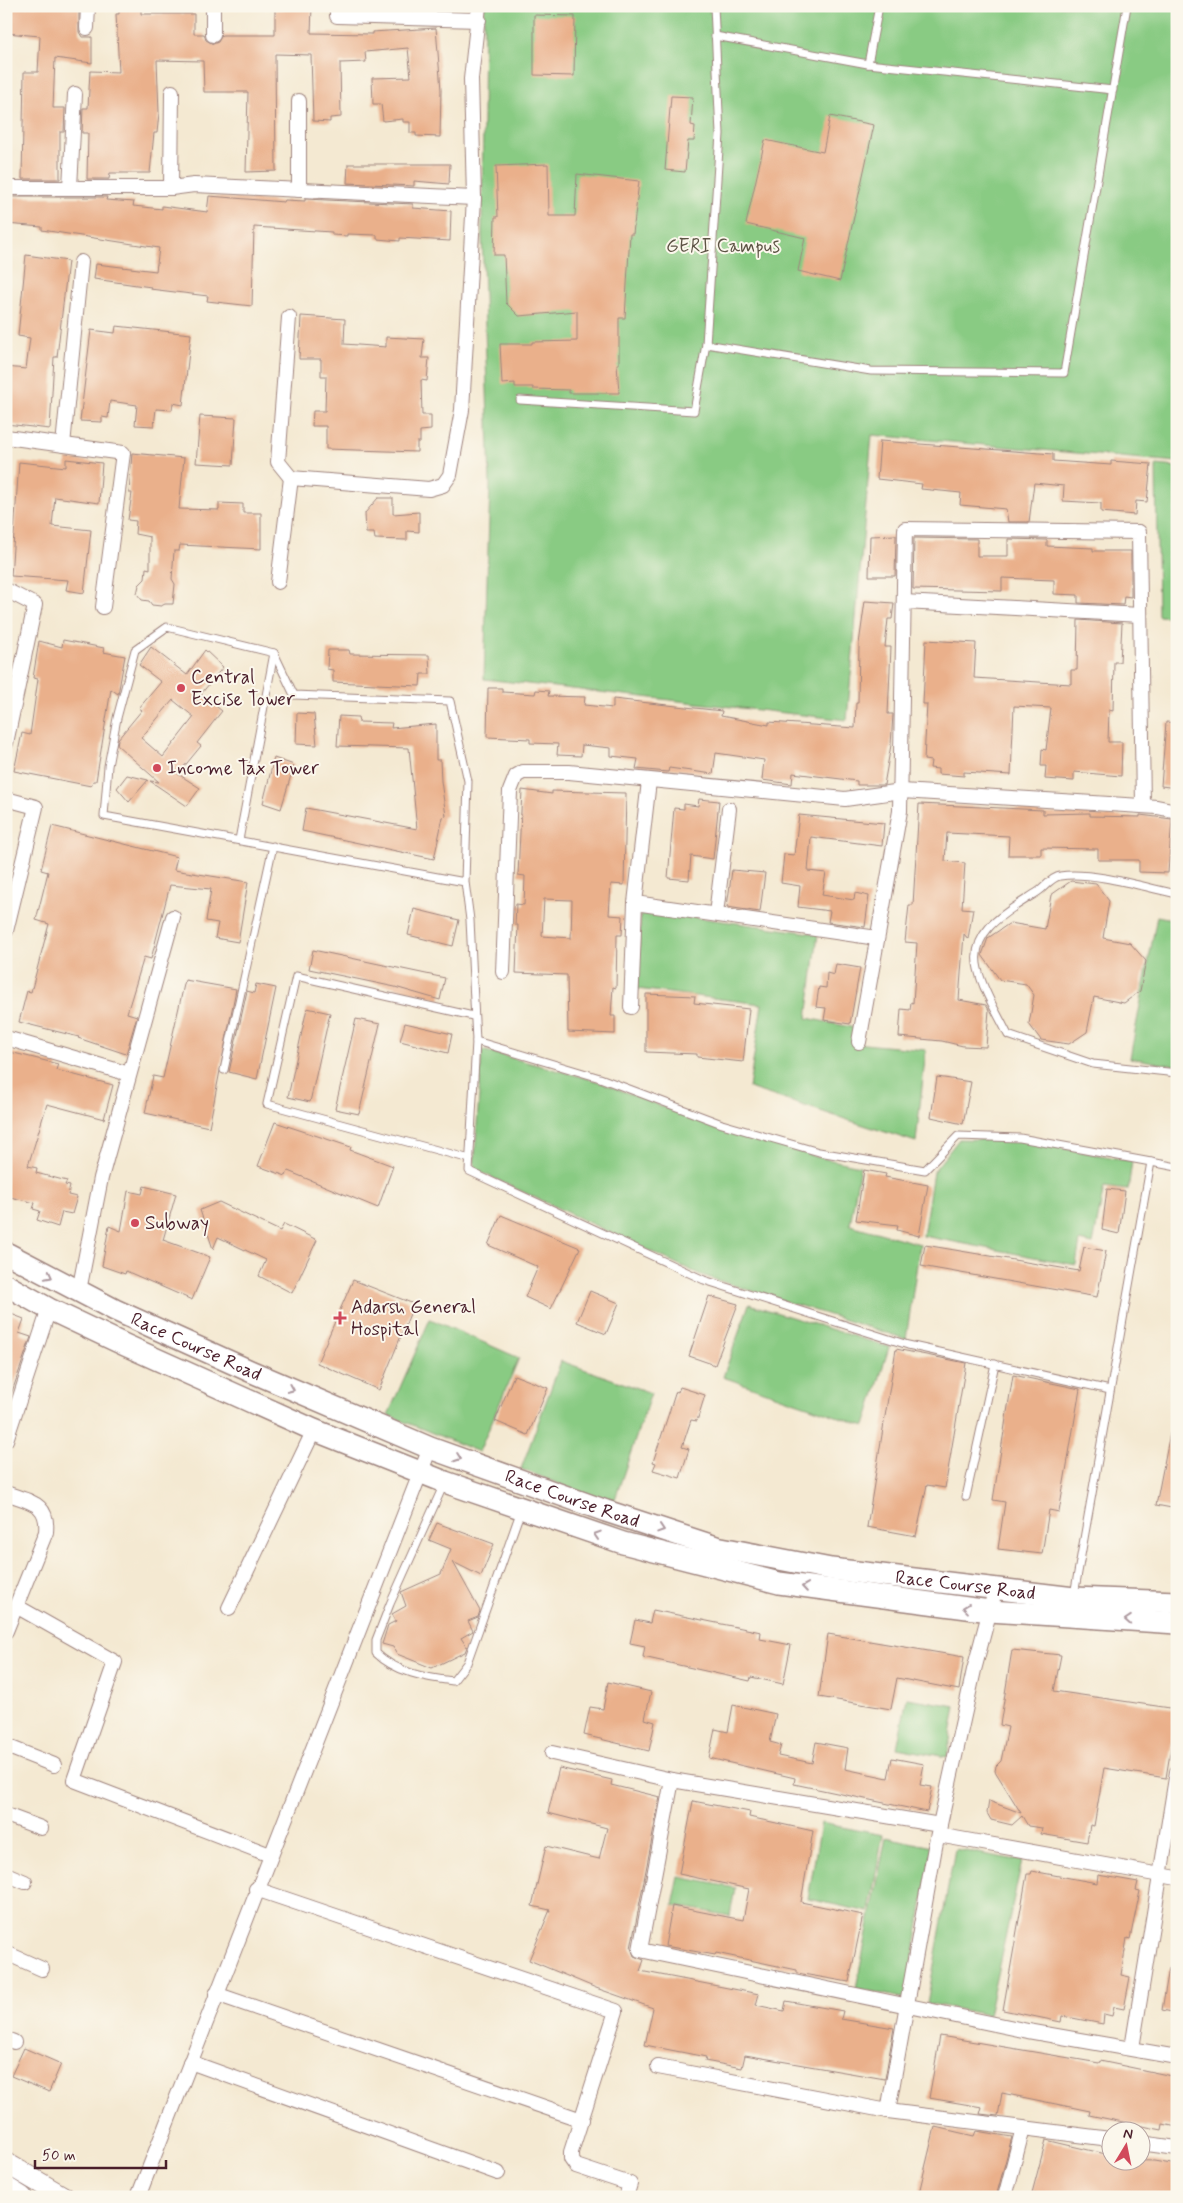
<svg xmlns="http://www.w3.org/2000/svg" width="1183" height="2203" font-family="Mynerve,sans-serif">
	<style>
		.green { fill: #89cb83; stroke: #6a7557 }
		.building { fill: #eab08b; fill-rule: evenodd }
		.lines { fill: none; stroke-linecap: round; stroke-linejoin: round }
		.lane-casing { stroke: #9f847e; stroke-width: 9 }
		.street-casing { stroke: #9f847e; stroke-width: 16 }
		.secondary-casing { stroke: #9f847e; stroke-width: 22 }
		.primary-casing { stroke: #9f847e; stroke-width: 24 }
		.lane { stroke: #fff; stroke-width: 7 }
		.street { stroke: #fff; stroke-width: 14 }
		.secondary { stroke: #fff; stroke-width: 20 }
		.primary { stroke: #fff; stroke-width: 21 }
		.oneway { stroke: #ae9aa0 }
		.poi-dot { fill: #d1495b; stroke: #fbf7ec; stroke-width: 2 }
		.labels { text-anchor: middle; dominant-baseline: central; stroke-width: 4; stroke-linejoin: round; paint-order: stroke }
		.park-label { font-size: 19px; fill: #5d5345; stroke: #fbf7ec }
		.poi-label { font-size: 19px; fill: #4a1f2b; stroke: #fbf7ec; text-anchor: start }
		.street-label { font-size: 19px; fill: #4a1f2b; stroke: #fbf7ec }
	</style>
	<rect width="100%" height="100%" fill="#fbf7ec"/>
	<filter id="ink" filterUnits="userSpaceOnUse"><feTurbulence type="fractalNoise" baseFrequency=".02" numOctaves="2"/><feDisplacementMap in="SourceGraphic" scale="10" xChannelSelector="R" yChannelSelector="G"/><feConvolveMatrix kernelMatrix="1 2 1 2 8 2 1 2 1" color-interpolation-filters="sRGB"/></filter>
	<filter id="wash" filterUnits="userSpaceOnUse"><feTurbulence type="fractalNoise" baseFrequency=".0096" numOctaves="4" result="noise"/><feDisplacementMap in="SourceGraphic" scale="20" xChannelSelector="R" yChannelSelector="G"/><feGaussianBlur stdDeviation="1.12" result="paint"/><feColorMatrix in="noise" values="0 0 0 0 0 0 0 0 0 0 0 0 0 0 0 0 0 1.4 0 .05"/><feComposite in="paint" operator="in"/></filter>
	<g filter="url(#wash)">
		<rect width="100%" height="100%" fill="#f4e9d2"/>
		<g class="green">
			<path d="M484,6h693v456l-305,-27 -25,285 -363,-41 6,-195 -8,-251z"/>
			<path d="M1156,465l21,2v150l-19,-1z"/>
			<path d="M641,910l177,24 -11,84 48,10 -1,15 72,7 -10,92 -167,-54 13,-84 -125,-15z"/>
			<path d="M1157,916l20,4v146l-47,-8z"/>
			<path d="M482,1050l115,31 120,47 100,29 43,9 -10,59 70,19 -14,95 -205,-64 -227,-106z"/>
			<path d="M959,1139l59,1 114,21 -4,29 -24,-3 -11,57 -13,-3 -4,24 -153,-29 10,-64z"/>
			<path d="M749,1304l140,43 -24,79 -142,-49z"/>
			<path d="M430,1319l89,39 -40,94 -91,-37z"/>
			<path d="M561,1361l90,32 -38,112 -92,-36z"/>
			<path d="M907,1698l49,8 -9,51 -50,-9z"/>
			<path d="M821,1823l62,12 -14,77 -61,-13z"/>
			<path d="M886,1837l46,10 -26,152 -50,-11z"/>
			<path d="M955,1849l67,12 -34,154 -61,-12z"/>
			<path d="M679,1877l56,11 -5,28 -57,-11z"/>
		</g>
		<g id="blocks">
			<g class="building">
				<path d="M6,6h73v26l3,5h10v26l-37,-5 -2,50h12l-1,24h-4v47h-38l2,-107h14l2,-36 -34,-3z"/>
				<path d="M119,6h22v8h53v20h10l2,6 7,4 5,-2 4,-7h53v-26h23l1,-3h13l-1,27 61,1v-2l64,-4 5,62 -1,47 -24,-1v-3h-6v-11h-7v-3l-20,2 -2,-17h-8l-1,-26 39,-1 -3,-29 -43,4 1,10 -26,1 1,54 -11,1v4l-17,-1 -2,-66 -36,-1 1,117 -30,1 2,-80h-44l-1,-31 -46,-1 2,53 -2,20h-3l-4,40h-40l-1,6h-22l1,-46h-6l1,-25h5l2,-37 29,1 -3,-58h3z"/>
				<path d="M534,15l41,1 -1,60 -40,-1z"/>
				<path d="M671,96l22,1 -2,28 4,1 -1,15h-6l-3,31 -20,-2z"/>
				<path d="M830,116l44,9 -34,156 -42,-10 7,-33 -59,-14 19,-84 58,12z"/>
				<path d="M348,164h102l-1,20 -35,-3v5l-67,-3z"/>
				<path d="M548,164l1,52h26l2,-42 62,7 -6,53h-3l-5,84h-6v46h-2l2,29h-50v-3l-36,-1v-2h-18v-4l-13,1 -2,-40h32v-2l45,-1v-30l-58,5 -13,-13 -2,-48h-10l1,-38h3l-2,-51z"/>
				<path d="M209,196l75,6 1,-2 20,1v-2l108,5v4l38,3 -1,30 -50,-3v3l-23,-2v-4l-30,-1v2l-15,-1v-3l-78,-5 -2,79 -45,-5 1,-5 -58,-7 1,-2 -57,-8 2,-15 60,7 3,-23 -117,-18v-3l-36,-3 1,-27h100l-1,3 28,2 -1,4 29,3v-3l45,6z"/>
				<path d="M26,255l42,6 -11,96h-3l-4,72 -44,-5v-57l20,2 4,-31 -12,-2z"/>
				<path d="M301,316l44,3 -1,25 42,3v-10l38,2 -2,19h7l-2,23 -6,-1 1,35h9v15l-11,1v11h-3v10l-91,-3v-23h-14l1,-15h12l1,-35h-5v-17h-22z"/>
				<path d="M116,326l75,8 -8,71 -10,-2 -1,7 -16,-1 -2,17 -19,-1 2,-20 -27,-4 -2,17 -6,-1v5l-22,-1 11,-91 24,3z"/>
				<path d="M200,416l36,2 -3,47 -37,-2z"/>
				<path d="M880,441l173,13v7l58,4v-4l40,3 -4,38 -11,-1 -1,14 -34,-3v-9l-38,-2 1,-15 -30,-3 -5,39h-21l-2,-13 -46,-4 1,-12 -40,-4 1,-5 -45,-5z"/>
				<path d="M132,453l52,5 -5,51 40,1v-7l24,1v9h18v36l-81,-4 -1,6h-5l-2,28 3,5 -2,20h-8l-4,2 -9,-1 -3,-4 -7,-1 -5,-6 2,-9 6,-6 1,-11 4,1v-32l-15,-3 1,-13 -8,-1 4,-27h-3z"/>
				<path d="M66,459l36,4 -3,40 -44,-6 -3,29 39,4 -7,63 -18,-3 2,-10 -57,-4 8,-114 47,5z"/>
				<path d="M378,498h15v16l26,-2v20l-12,-1v9l-32,-1 -1,-6h-8l-1,-20z"/>
				<path d="M896,535l-1,41h-26l1,-40z"/>
				<path d="M914,538l63,1v17h31v-17l39,1v6l46,2v3h38v46l-7,-1 -1,9 -45,-2v-8l-24,-1v-14l-52,-2v13l-89,-2z"/>
				<path d="M865,601l29,2 -2,16h-4l-3,28h6l-3,67h5l-2,31 -7,40h-27v-4l-64,-8 -1,11 -30,-4 2,-20 -48,-7 -3,21 -44,-6 -1,4 -32,-3 2,-10 -27,-3v-8l-29,-3 -1,11 -24,-1 1,-11 -28,-1v-4l-43,-2 1,-49h14v4l33,2 1,-4 13,1 -1,5 37,1 -1,8 29,3v-9l109,12 -1,5 48,9v-3l86,6 1,-25h2l1,-59z"/>
				<path d="M1078,620l44,3 -2,39h-6l-1,49 -4,-1 -1,32h14l-1,34 -47,-4v9l-29,-2 1,-13h-5l1,-17 4,1 5,-42 -37,-2 -3,69 -47,-3v4l-26,-2v-5l-8,-1 1,-7 -7,-1 3,-56h-4l3,-64 50,3 -2,35 97,6v-14h6z"/>
				<path d="M63,640l41,8 -1,4 22,4 -7,38 -7,-5 -15,92h-3l-2,5 -77,-15 8,-38 8,2 8,-56 -5,-1 6,-37 23,6z"/>
				<path d="M151,647l36,28 18,-25 18,17 -22,27 21,17 -25,32 4,3 -23,28 22,14 -13,18 -37,-25 9,1 -42,-37 1,-6 24,-29 -3,-2 22,-26 -22,-17zM173,700l21,17 -31,40 -22,-19z"/>
				<path d="M328,650h21l1,4 79,1 1,19h-9l-1,12 -87,-4v-12l-6,-1z"/>
				<path d="M297,713l17,1 3,31 -21,-1z"/>
				<path d="M339,716l19,1 1,5 33,1 -1,5 45,-4v36h4l1,21 5,35 -3,1 -9,42 -132,-28 4,-23 111,21 -8,-81 -72,-2z"/>
				<path d="M1166,722l11,1v65l-16,-2z"/>
				<path d="M274,758l20,7 -13,44 -18,-6z"/>
				<path d="M127,775l21,5 -19,22 -12,-14z"/>
				<path d="M522,790l30,4v-3l74,2 -2,92 -13,-1 -2,31 14,1 -1,19h-5l-1,53 -3,-1 -2,29h4v18l-47,-2 -1,-57 -51,-2 2,-48h-3l1,-21 8,1 1,-29 -7,-1zM544,899l28,1 -1,38 -29,-2z"/>
				<path d="M699,799l20,2 -6,58 -22,-3 -2,24 -21,-2 6,-70 10,1v-5l14,2z"/>
				<path d="M919,804l124,6v4l47,-1v3l50,1v-2l32,4 -4,54 -29,-1v-12h-41v-11l-57,-1v7h-33l1,-19 -62,-3 -2,28 20,2 -3,45 11,1 -5,30 -4,-5 -5,66 27,5 3,5 -3,37 -23,-1 -21,-5 -43,-4 2,-28 9,1 1,-8 2,1 4,-60 -12,-1 4,-37h4z"/>
				<path d="M799,815l85,8 -2,23 -71,-9 -3,34 18,2 -4,22 32,5 1,-7 14,3 -4,31 -37,-5 2,-11 -32,-4 2,-21 -19,-3 3,-29 10,1z"/>
				<path d="M52,826l125,31 -3,13 74,12 -10,60 -23,-4 3,-15 -12,-2 5,-32 -41,-4 -19,74 -7,-2 -17,56 10,3 -11,38 -48,-16 1,-1 -60,-15 8,-31 4,1 18,-68 -13,-4 12,-48 -7,-2z"/>
				<path d="M732,870l33,3 -5,39 -33,-5z"/>
				<path d="M1071,881l25,3 13,17 -6,37 27,5 16,18 -6,30 -16,12 -30,-6 -7,35 -18,12 -28,-4 -12,-16 5,-29 -8,-11 -26,-4 -18,-25 6,-17 22,-15 35,6 6,-34z"/>
				<path d="M414,909l45,11 -6,26 -45,-11z"/>
				<path d="M313,950l132,28 -5,22 -45,-13 -86,-18z"/>
				<path d="M836,964l24,4 -10,56 -26,-4 2,-12 -10,-1 3,-20 7,1 1,-15 7,2z"/>
				<path d="M185,980l51,9 -27,138 -64,-14 8,-37 10,2z"/>
				<path d="M256,984l20,4 -19,91 -28,-7 18,-81 7,2z"/>
				<path d="M646,994l49,2 -1,7 55,6 -6,53 -46,-5v-3l-51,-2z"/>
				<path d="M307,1008l23,5 -20,89 -22,-5z"/>
				<path d="M356,1019l24,5 -21,90 -24,-5z"/>
				<path d="M405,1023l47,11 -4,19 -48,-12z"/>
				<path d="M10,1052l48,12 -2,6 57,15 -9,34 -57,-15 -19,62 9,2 -1,5 31,8 -2,4 5,1 -2,9 9,2 -5,17 -10,-2 -4,15 -21,-7 3,-9 -7,-2 2,-6 -29,-7v-128z"/>
				<path d="M937,1077l34,5 -8,42 -32,-7z"/>
				<path d="M275,1122l76,25 -1,3 43,16 -15,42 -90,-37 -2,5 -28,-10z"/>
				<path d="M864,1170l22,4 -1,3 43,8 -9,51 -22,-6 1,-5 -42,-5z"/>
				<path d="M144,1186l32,8 -13,46 47,17 -18,43 -66,-29 -1,3 -23,-8 7,-40 12,5 7,-40 14,3z"/>
				<path d="M1107,1189l18,2 -6,43 -17,-4z"/>
				<path d="M219,1202l61,29 4,-7 33,16 -25,53 -33,-17 7,-16 -48,-23 -5,12 -13,-39z"/>
				<path d="M501,1215l79,33 -29,61 -26,-12 13,-30 -50,-22z"/>
				<path d="M925,1245l154,26 5,-24 22,4 -9,46 -176,-31z"/>
				<path d="M353,1280l61,24 -35,86 -62,-27z"/>
				<path d="M590,1291l29,12 -13,31 -29,-12z"/>
				<path d="M709,1296l29,8 -23,61 -26,-9z"/>
				<path d="M6,1312l18,7 -5,14 12,4 -23,66z"/>
				<path d="M896,1349l70,14 -21,125 -18,-3 -11,51 -49,-9z"/>
				<path d="M514,1375l34,13 -20,47 -33,-14z"/>
				<path d="M1013,1375l67,14 -21,123 -10,-2 -7,44 -44,-5 7,-47 -12,-2z"/>
				<path d="M680,1387l25,8 -8,26 -6,-1 -9,27 7,2 -9,29 -27,-8 3,-7 -3,-1 23,-71 2,1z"/>
				<path d="M1170,1433h7v76l-21,-4z"/>
				<path d="M437,1523l57,21 -13,32 -28,-14 27,49 -2,6 -10,4 5,10 -12,7 6,9 -2,5 -33,16 -35,-14 -4,-7 -11,-3 6,-19 8,-4 -4,-7 14,-8 -5,-14 40,-18 10,-25 -22,-9z"/>
				<path d="M653,1610l108,22 -1,7 31,6 -8,39 -32,-7 -1,4 -107,-24 2,-11 -15,-3 5,-23 15,3z"/>
				<path d="M828,1634l136,23 -5,33 -62,-12 -6,31 -72,-12z"/>
				<path d="M1012,1650l49,5 -7,36 123,18 -11,69 -62,-10 -10,58 -4,-1 -3,17 -46,-8 1,-6 -14,-2 -6,-10 -10,9 -21,-5 -4,-7 2,-12 32,12 -26,-42 1,-5 5,-5 7,-34 -8,-2z"/>
				<path d="M608,1682l43,10 -6,27 10,3 -6,29 -65,-16 6,-28 13,2z"/>
				<path d="M733,1705l43,9 -6,28 11,3 -3,11 34,7 4,-21 32,6 -3,21 43,9 4,-20 32,6 -4,21 12,2 -5,25 -133,-28 1,-6 -86,-20 6,-29 13,3z"/>
				<path d="M559,1768l53,12 -1,5 49,12 -29,151 3,8 10,4 -4,11 119,23 -3,11 28,6 2,-10 57,10 -2,8 53,9 -9,51 -140,-24 -3,13 -37,-7 1,-4 -61,-12 8,-37 -57,-20 -67,-28 21,-50 -18,-4 14,-60 53,13 8,-31 -59,-15z"/>
				<path d="M693,1801l57,11 -1,5 64,14 -12,71 62,13 -14,67 -52,-9v-3l-81,-17 -1,2 -50,-9 7,-40 71,14 6,-31 -70,-15z"/>
				<path d="M1032,1871l65,12 1,-8 40,7 -2,8 4,1 -10,48 -3,-1 -6,37 9,2 -6,32 -10,-2 -2,9 -8,-2 -1,10 -41,-8 -1,6 -58,-12 24,-136h4z"/>
				<path d="M1169,1968l8,1v44l-15,-3z"/>
				<path d="M940,2036l159,27 1,-2 77,16v50l-14,-3 -1,6 -73,-15 1,-4 -88,-18 -4,23 -18,-2 2,-7 -53,-9z"/>
				<path d="M24,2048l37,16 -12,28 -38,-16z"/>
				<path d="M935,2127l39,9 2,-5 36,6 -16,60h-78z"/>
				<path d="M1046,2140l64,15v5l44,1 23,4v32h-131l-14,-4z"/>
			</g>
		</g>
	</g>
	<g filter="url(#ink)">
		<use href="#blocks" fill-opacity="0" stroke="#9f847e" stroke-width="1"/>
		<g class="lines">
			<g class="lane-casing">
				<g id="lane">
					<path d="M714,6l6,128 -14,210 165,27 193,2 63,-367"/>
					<path d="M715,36l153,28 245,26"/>
					<path d="M868,64l11,-58"/>
					<path d="M520,400l174,11 12,-67"/>
					<path d="M239,840l35,-187"/>
					<path d="M465,882l-361,-66 4,-50 9,-48 18,-68 32,-23 107,26 20,42 156,6 18,80 -3,101 5,38 6,121 -7,130 235,109 204,65 202,45"/>
					<path d="M1177,894c-33,-7 -85,-23 -117,-18 -8,1 -15,11 -21,15 -27,18 -71,38 -61,78 5,22 20,45 30,66l85,29 84,9"/>
					<path d="M476,1041l124,37 122,46 97,28 106,18 33,-34 62,2 131,24"/>
					<path d="M224,1070l49,-224"/>
					<path d="M470,1159l-203,-55 29,-128 177,40"/>
					<path d="M444,1484l-54,120 -14,36v13c19,19 50,25 77,28l14,-18 54,-153"/>
					<path d="M966,1497l29,-133"/>
					<path d="M1074,1595l77,-433 26,5"/>
				</g>
			</g>
			<g class="street-casing">
				<g id="street">
					<path d="M213,6v29"/>
					<path d="M337,6v10l142,4"/>
					<path d="M87,28l1,-22"/>
					<path d="M299,101v89"/>
					<path d="M70,187l5,-93"/>
					<path d="M6,188h165l23,-3 280,13"/>
					<path d="M171,188l1,-96"/>
					<path d="M289,317l-11,145 13,16 138,11 14,-4 7,-10 12,-65 12,-212 -3,-119 8,-73"/>
					<path d="M6,437l117,16 -20,154"/>
					<path d="M63,445l18,-183"/>
					<path d="M278,582l13,-104"/>
					<path d="M6,590l29,15 -29,138"/>
					<path d="M904,602l236,13"/>
					<path d="M6,799l30,8 -30,124"/>
					<path d="M635,903l242,35"/>
					<path d="M716,914l13,-105"/>
					<path d="M503,972l7,-181 6,-15 7,-4h46l276,27 57,-8 255,16 20,4"/>
					<path d="M631,1007l4,-104 14,-122"/>
					<path d="M6,1038l123,36"/>
					<path d="M859,1042l41,-231 5,-282 234,3 4,274"/>
					<path d="M79,1291l22,-113 72,-261"/>
					<path d="M6,1440l43,-131"/>
					<path d="M6,1493c23,9 43,9 40,39l-40,99"/>
					<path d="M16,1606l99,56 -41,118 196,75"/>
					<path d="M229,1608l85,-178"/>
					<path d="M6,1746l48,19"/>
					<path d="M552,1753l120,27 268,45"/>
					<path d="M672,1780l-32,170 388,81 149,26"/>
					<path d="M6,1815l35,13"/>
					<path d="M938,1835l239,43"/>
					<path d="M6,1874l19,8"/>
					<path d="M256,1889l360,122 -45,141v7l5,7 54,18 -4,13"/>
					<path d="M6,1953l36,16"/>
					<path d="M216,1994l366,126"/>
					<path d="M6,2039l8,3"/>
					<path d="M1132,2048l45,-276"/>
					<path d="M190,2062l308,111"/>
					<path d="M658,2067l230,44 222,28"/>
					<path d="M888,2111l47,-264 39,-177 22,-83"/>
					<path d="M1140,2143l37,5"/>
					<path d="M138,2197l292,-749"/>
					<path d="M1005,2197l18,-69"/>
				</g>
			</g>
			<g class="secondary-casing">
				<g id="secondary">
					<path d="M6,2163l58,34"/>
					<path d="M6,2187l16,10"/>
				</g>
			</g>
			<g class="primary-casing">
				<g id="primary">
					<path id="s1" d="M6,1253l109,57 135,61 180,77 176,63 110,36 115,22 243,29 103,4"/>
					<path d="M6,1285l43,24 76,36 189,85 131,52 178,61 156,40 211,28 187,12"/>
				</g>
			</g>
			<use href="#lane" class="lane"/>
			<use href="#street" class="street"/>
			<use href="#secondary" class="secondary"/>
			<use href="#primary" class="primary"/>
		</g>
		<defs><path id="oneway-chevron" d="M-2-3.5L2.5 0L-2 3.5" fill="none" stroke-width="1.6" stroke-linecap="round" stroke-linejoin="round" transform="scale(1.25)"/></defs>
		<g class="oneway">
			<use href="#oneway-chevron" transform="translate(49 1276) rotate(27)"/>
			<use href="#oneway-chevron" transform="translate(291 1389) rotate(23)"/>
			<use href="#oneway-chevron" transform="translate(458 1458) rotate(20)"/>
			<use href="#oneway-chevron" transform="translate(661 1529) rotate(18)"/>
			<use href="#oneway-chevron" transform="translate(597 1535) rotate(-162)"/>
			<use href="#oneway-chevron" transform="translate(805 1587) rotate(-172)"/>
			<use href="#oneway-chevron" transform="translate(966 1608) rotate(-173)"/>
			<use href="#oneway-chevron" transform="translate(1128 1620) rotate(-176)"/>
		</g>
	</g>
	<g class="poi-dot">
		<circle cx="181" cy="688" r="5"/>
		<circle cx="157" cy="768" r="5"/>
		<circle cx="135" cy="1223" r="5"/>
		<path d="M337.5 1310.5h5v5h5v5h-5v5h-5v-5h-5v-5h5z"/>
	</g>
	<g class="labels">
		<g class="park-label">
			<text x="723" y="246">GERI Campus</text>
		</g>
		<g class="poi-label">
			<text x="191" y="677">Central<tspan x="191" dy="22">Excise Tower</tspan></text>
			<text x="167" y="768">Income Tax Tower</text>
			<text x="145" y="1223">Subway</text>
			<text x="351" y="1307">Adarsh General<tspan x="351" dy="22">Hospital</tspan></text>
		</g>
		<g class="street-label">
			<text stroke="none"><textPath href="#s1" startOffset="212">Race Course Road</textPath></text>
			<text stroke="none"><textPath href="#s1" startOffset="618">Race Course Road</textPath></text>
			<text stroke="none"><textPath href="#s1" startOffset="1022">Race Course Road</textPath></text>
		</g>
	</g>
	<rect width="1183" height="2203" fill="none" stroke="#fbf7ec" stroke-width="25"/>
	<g transform="translate(1126 2146) rotate(10)"><circle r="24" fill="#fbf7ec" stroke="#b4a19f"/>
	<path d="M0-4L9 19L0 12L-9 19Z" fill="#d1495b"/>
	<text y="-8" font-size="14" font-weight="bold" text-anchor="middle" fill="#4a1f2b">N</text>
	</g>
	<path d="M35 2160v8h131v-8" fill="none" stroke="#4a1f2b" stroke-width="2.5"/>
	<text x="42" y="2160" font-size="15" fill="#4a1f2b" stroke="#fbf7ec" stroke-width="4" paint-order="stroke">50 m</text>
</svg>
